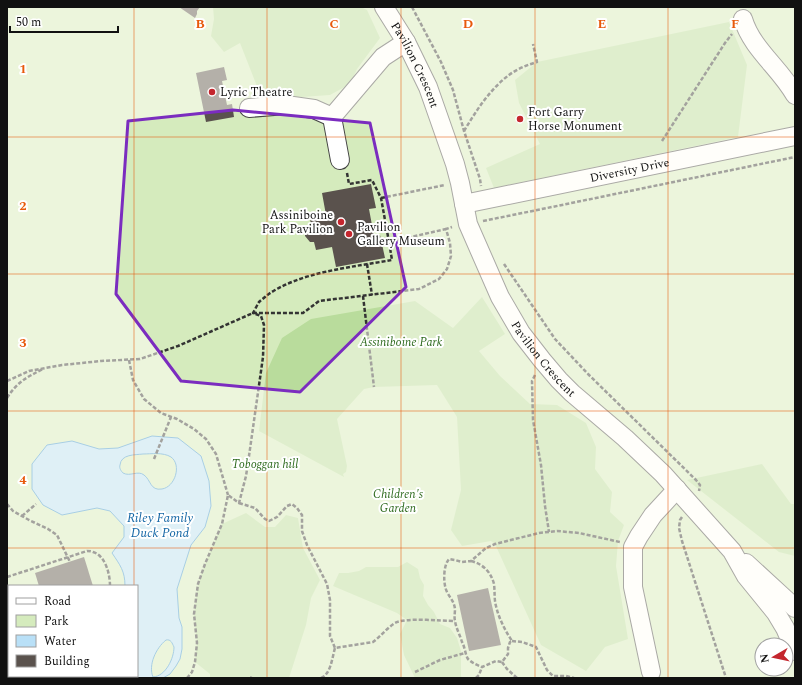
<svg xmlns="http://www.w3.org/2000/svg" width="802" height="685" font-family="Spectral,serif">
	<style>
		.green { fill: #d5ebbd; fill-rule: evenodd }
		.forest { fill: #b9dc9c }
		.water { fill: #b9e0f7; stroke: #3f96cf; fill-rule: evenodd }
		.building { fill: #5a524d }
		.lines { fill: none; stroke-linecap: round; stroke-linejoin: round }
		.minor-casing { stroke: #444; stroke-width: 20 }
		.path { stroke: #333; stroke-width: 2.5; stroke-dasharray: 4 2; stroke-linecap: butt }
		.minor { stroke: #fff; stroke-width: 18 }
		.marked { fill: none; stroke: #7b2cbf; stroke-width: 3; stroke-linejoin: round }
		.grid { fill: none; stroke: #e8590c; stroke-width: 1; stroke-opacity: 0.55 }
		.poi-dot { fill: #c4262e; stroke: #fff; stroke-width: 1.5 }
		.labels { text-anchor: middle; dominant-baseline: central; stroke-width: 4; stroke-linejoin: round; paint-order: stroke }
		.street-label { font-size: 12px; fill: #111; stroke: #fff }
		.poi-label { font-size: 12px; fill: #111; stroke: #fff; text-anchor: start }
		.park-label { font-size: 12px; font-style: italic; fill: #2f6b1f; stroke: #fff }
		.water-label { font-size: 13px; font-style: italic; fill: #1768a6; stroke: #fff }
		.grid-label { font-size: 13px; text-anchor: middle; font-weight: bold; fill: #e8590c; stroke: #fff; stroke-width: 4; stroke-linejoin: round; paint-order: stroke }
	</style>
	<rect width="100%" height="100%" fill="#fffdf5"/>
	<path class="green" d="M7,7h788v671h-788zM9,586h128v90h-128zM762,645h24v24h-24z"/>
	<g class="forest">
		<path d="M213,7h148l6,3 13,28 -23,31 -7,15 -20,11 -57,4 -13,-5 -20,-51 -16,9 -13,-16 3,-17z"/>
		<path d="M729,22l18,43 -9,72 -244,51 -8,-20 54,-24 -21,-41 -4,-23 22,-18z"/>
		<path d="M482,297l23,37 -26,17 21,25 30,28 27,1 29,18 10,24 -1,22 17,23 -2,20 14,13 -6,16 -2,25 12,73 -23,8 -19,24 -45,-26 -46,-101 -4,-3 -29,5 -11,-16 10,-40 -4,-73 -20,-32 -63,2 -10,2 -27,30 10,47 -1,6 -3,2 1,3 -85,-46 7,-58 16,-35 29,-19 104,-18 38,27z"/>
		<path d="M762,464l29,40h4v52l-16,-4 -92,-72z"/>
		<path d="M246,513l19,14h10l11,-12 12,3 5,30 17,32 -9,18 -5,27 -17,53h-79v-4l-15,-12 2,-19 -3,-29 4,-30 7,-20 17,-40z"/>
		<path d="M407,562l11,7 2,9 4,7 -1,11 5,9 6,7 6,12 10,4 7,10 4,13v25l1,2h-47l-11,-23 -4,-21 7,-14 -10,-7 -64,-27 6,-13h9l11,-2 7,-4h32z"/>
	</g>
	<path class="water" d="M152,436l26,2 23,18 8,25 2,25 -6,21 -14,18 -14,44 2,29 3,9v22l-2,10 -4,7 -6,8 -7,4h-65l1,-2h38v-90h-12c0,-15 -5,-21 -13,-33l12,-16v-11l-14,-15 -13,-3 -35,7 -19,-10 -11,-16v-25l15,-19 25,-4 27,8 19,-1zM143,454c8,0 20,-2 28,3 11,8 4,30 -9,32 -12,2 -11,-9 -18,-14 -6,-5 -14,2 -21,-2 -2,-2 -4,-5 -3,-8 1,-11 15,-10 23,-11zM166,640c5,-1 6,3 8,7 0,11 -8,29 -21,30 -5,-12 3,-29 13,-37z"/>
	<g class="building">
		<path d="M179,7h21l-3,4v3l-2,4z"/>
		<path d="M224,67l3,13 -5,1 5,24 5,-1 2,13 -28,5 -10,-49z"/>
		<path d="M371,184l5,24 -7,1 5,27 6,-1 5,23 -49,9 -4,-20 -16,3 -2,-8h-4l-5,-6v-4l3,-4 3,-2 -1,-8 16,-3 -4,-22z"/>
		<path d="M84,557l9,29h-54l-4,-13z"/>
		<path d="M488,588l13,57 -32,6 -12,-56z"/>
	</g>
	<g class="lines">
		<g class="minor-casing">
			<g id="minor">
				<path id="s1" d="M384,7l22,35 22,45 27,77 5,19 8,41 32,73 21,36 21,27 17,20 13,13 53,45 38,36 69,77 14,25 30,37 9,15 10,23"/>
				<path d="M743,19c9,30 37,49 52,76"/>
				<path d="M249,108l37,-3 28,4 18,8"/>
				<path d="M340,160l-8,-43 51,-60 23,-15"/>
				<path id="s2" d="M464,204l331,-68"/>
				<path d="M746,563l49,45"/>
				<path d="M651,672l-18,-85v-40l6,-11 14,-21 24,-26"/>
			</g>
		</g>
		<g class="path">
			<path d="M412,7l29,55 12,28 11,41 16,48 1,7"/>
			<path d="M464,131c12,-20 26,-42 45,-56 8,-6 18,-10 28,-13l-4,-18"/>
			<path d="M662,141l63,-98 7,-9"/>
			<path d="M347,173l2,11 23,-4 9,18 8,44"/>
			<path d="M381,198l64,-13"/>
			<path d="M483,221l69,-14 243,-50"/>
			<path d="M367,264l5,31"/>
			<path d="M504,264l51,75 33,35 108,106 4,5 -1,6"/>
			<path d="M363,296l11,91"/>
			<path d="M129,360l4,20 11,19 17,14 16,6 17,10 12,10 10,15 12,41"/>
			<path d="M535,375l-3,6 1,39 8,45 4,41 4,26"/>
			<path d="M7,381l22,-10 33,-6 39,-4 39,-2 38,-13 75,-33h50l16,-12 100,-12 20,-10 8,-10 4,-13 -1,-13 -4,-14 6,-2"/>
			<path d="M7,398c10,-16 20,-21 36,-29"/>
			<path d="M154,459l17,-42"/>
			<path d="M239,503l16,5 10,11 4,2 8,-4 10,-11 5,-2 5,4 5,7v16l5,14 20,39 3,16v36l5,12 38,-6c8,-6 14,-14 22,-19 11,-6 46,-2 60,-2"/>
			<path d="M7,504l6,7 16,9 19,9 9,6 13,27"/>
			<path d="M22,516l14,-12"/>
			<path d="M682,517l-2,3 -1,8 3,13 44,137"/>
			<path d="M471,561c12,3 20,11 23,23 1,8 0,15 2,22 3,13 9,24 16,35l-2,1 -2,6v6l-6,8 -6,-1 -14,6c-5,-2 -10,-4 -14,-8 -3,-5 -3,-12 -6,-17 -2,-7 -6,-14 -7,-21 -1,-4 0,-8 0,-12 -1,-8 -5,-11 -8,-17 -4,-8 -4,-26 2,-33l6,1 7,2 9,-1 15,-13 9,-4 44,-11 18,-2 22,2 41,9"/>
			<path d="M7,577l80,-26c2,0 4,0 6,1 13,4 17,23 17,34"/>
			<path d="M512,641l10,1 14,5 11,23 6,6h13l8,2"/>
			<path d="M7,647l2,-1"/>
			<path d="M502,662l5,7 10,9"/>
			<path d="M415,672l25,-12 25,-7"/>
			<path d="M250,677l2,1"/>
			<path d="M71,678l2,-2"/>
			<path d="M187,678l5,-6 3,-10 2,-19 -3,-29 4,-30 7,-20 17,-40 6,-29 11,8 7,-27 3,-20 14,-99 1,-32 -3,-9 -8,-3c2,-3 4,-8 6,-11 2,-2 5,-4 7,-6 32,-24 87,-29 126,-36l-3,-18 57,-13"/>
			<path d="M321,678c10,-4 11,-20 14,-30"/>
			<path d="M476,678l3,-3 3,-8"/>
		</g>
		<use href="#minor" class="minor"/>
	</g>
	<path d="M0 0H802V685H0ZM233,110l137,13 36,164 -106,105 -119,-11 -65,-87 12,-173z" fill="#fffdf5" fill-opacity=".55" fill-rule="evenodd"/>
	<path class="marked" d="M233,110l137,13 36,164 -106,105 -119,-11 -65,-87 12,-173z"/>
	<path class="grid" d="M134,7v579M267,7v671M401,7v671M535,7v671M668,7v671M7,137h788M7,274h788M7,411h788M7,548h788M134,676v2"/>
	<g class="poi-dot">
		<circle cx="212" cy="92" r="4"/>
		<circle cx="520" cy="119" r="4"/>
		<circle cx="341" cy="222" r="4"/>
		<circle cx="349" cy="234" r="4"/>
	</g>
	<g class="labels">
		<g class="street-label">
			<text stroke="none"><textPath href="#s1" startOffset="66">Pavilion Crescent</textPath></text>
			<text stroke="none"><textPath href="#s2" startOffset="169">Diversity Drive</textPath></text>
			<text stroke="none"><textPath href="#s1" startOffset="390">Pavilion Crescent</textPath></text>
		</g>
		<g class="poi-label">
			<text x="220" y="92">Lyric Theatre</text>
			<text x="528" y="112">Fort Garry<tspan x="528" dy="14">Horse Monument</tspan></text>
			<text x="333" y="215" text-anchor="end">Assiniboine<tspan x="333" dy="14">Park Pavilion</tspan></text>
			<text x="357" y="227">Pavilion<tspan x="357" dy="14">Gallery Museum</tspan></text>
		</g>
		<g class="park-label">
			<text x="401" y="342">Assiniboine Park</text>
			<text x="265" y="464">Toboggan hill</text>
			<text x="398" y="494">Children's<tspan x="398" dy="14">Garden</tspan></text>
		</g>
		<g class="water-label">
			<text x="160" y="518">Riley Family<tspan x="160" dy="15">Duck Pond</tspan></text>
		</g>
	</g>
	<g class="grid-label">
		<text x="200" y="28">B</text>
		<text x="334" y="28">C</text>
		<text x="468" y="28">D</text>
		<text x="602" y="28">E</text>
		<text x="735" y="28">F</text>
		<text x="23" y="73">1</text>
		<text x="23" y="210">2</text>
		<text x="23" y="347">3</text>
		<text x="23" y="484">4</text>
	</g>
	<rect width="802" height="685" fill="none" stroke="#111111" stroke-width="16"/>
	<rect x="8" y="585" width="130" height="92" fill="#ffffff" stroke="#a0a0a0"/>
	<rect x="16" y="598" width="20" height="6" fill="#ffffff" stroke="#a0a0a0"/>
	<text x="44" y="605" font-size="12" fill="#111111">Road</text>
	<rect x="16" y="615" width="20" height="12" fill="#d5ebbd" stroke="#a0a0a0"/>
	<text x="44" y="625" font-size="12" fill="#111111">Park</text>
	<rect x="16" y="635" width="20" height="12" fill="#b9e0f7" stroke="#a0a0a0"/>
	<text x="44" y="645" font-size="12" fill="#111111">Water</text>
	<rect x="16" y="655" width="20" height="12" fill="#5a524d" stroke="#a0a0a0"/>
	<text x="44" y="665" font-size="12" fill="#111111">Building</text>
	<g transform="translate(774 657) rotate(261)"><circle r="19" fill="#ffffff" stroke="#a0a0a0"/>
	<path d="M0-3L7 15L0 10L-7 15Z" fill="#c4262e"/>
	<text y="-6" font-size="11" font-weight="bold" text-anchor="middle" fill="#111111">N</text>
	</g>
	<path d="M10 26v6h108v-6" fill="none" stroke="#111111" stroke-width="2"/>
	<text x="16" y="26" font-size="12" fill="#111111" stroke="#ffffff" stroke-width="3" paint-order="stroke">50 m</text>
</svg>
